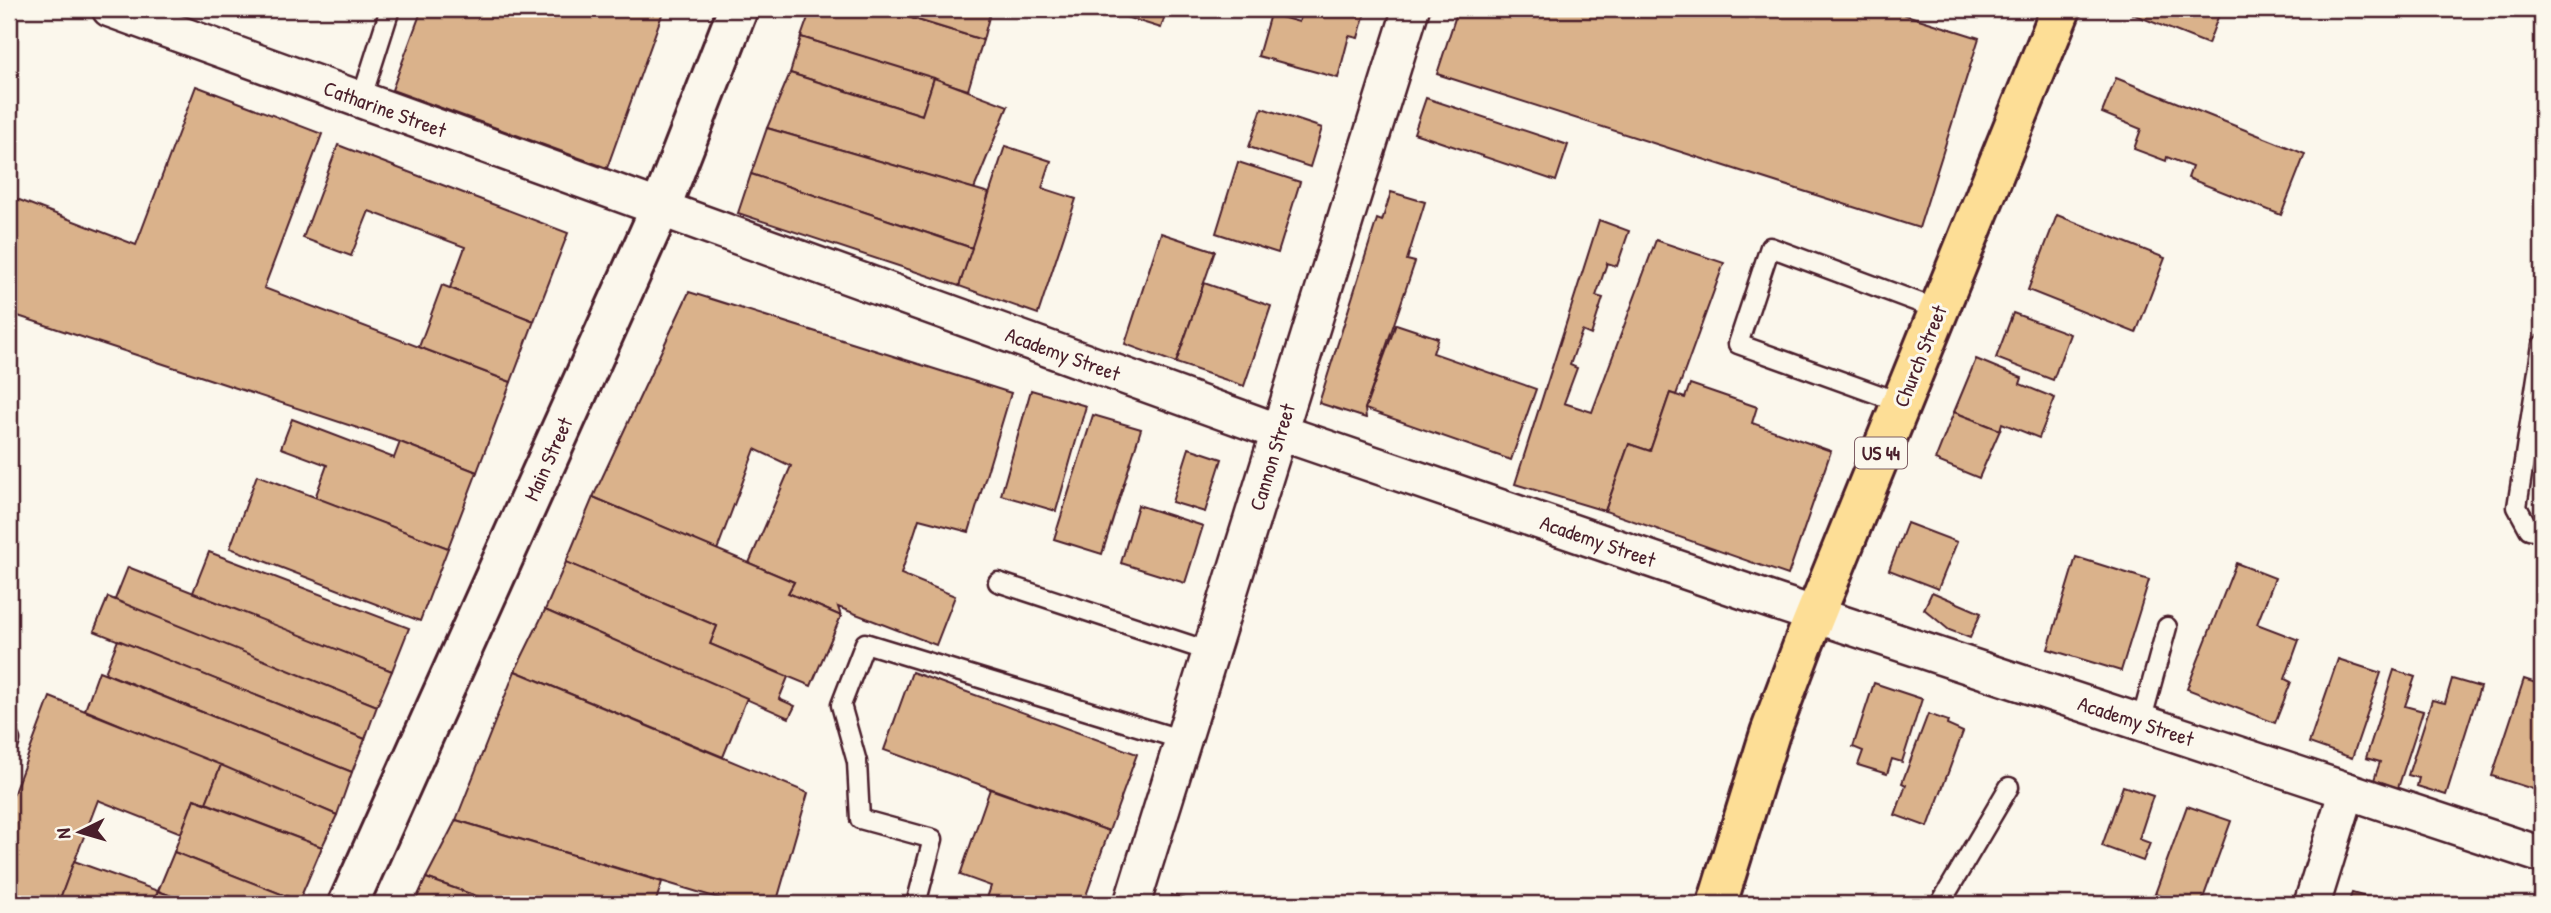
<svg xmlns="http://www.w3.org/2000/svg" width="2551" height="913" font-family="'Patrick Hand',sans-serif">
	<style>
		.building { fill: #dab28b; stroke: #4a1f2b; stroke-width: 2 }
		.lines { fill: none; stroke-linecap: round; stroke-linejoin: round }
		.service-casing { stroke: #4a1f2b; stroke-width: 23 }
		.minor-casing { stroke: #4a1f2b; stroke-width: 40 }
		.tertiary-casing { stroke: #4a1f2b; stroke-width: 44 }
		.trunk-casing { stroke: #4a1f2b; stroke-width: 44 }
		.service { stroke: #fbf7ec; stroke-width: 18 }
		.minor { stroke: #fbf7ec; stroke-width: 35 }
		.tertiary { stroke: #fbf7ec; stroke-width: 38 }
		.trunk { stroke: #fdde96; stroke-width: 38 }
		.labels { text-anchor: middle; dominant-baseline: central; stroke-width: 6; stroke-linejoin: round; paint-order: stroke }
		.shield { fill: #fbf7ec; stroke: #7f6065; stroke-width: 2 }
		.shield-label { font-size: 19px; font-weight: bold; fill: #4a1f2b }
		.street-label { font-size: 21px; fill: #4a1f2b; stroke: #fbf7ec }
	</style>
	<rect width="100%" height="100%" fill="#fbf7ec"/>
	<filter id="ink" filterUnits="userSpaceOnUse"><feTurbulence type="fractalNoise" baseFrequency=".0143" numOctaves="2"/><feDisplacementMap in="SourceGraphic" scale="14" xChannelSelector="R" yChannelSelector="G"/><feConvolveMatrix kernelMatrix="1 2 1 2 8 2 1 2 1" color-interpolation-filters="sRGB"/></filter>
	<g filter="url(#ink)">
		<g class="building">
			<path d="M422,9h242l-57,159 -215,-78z"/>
			<path d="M811,9h71l101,31 -15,50 -167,-53z"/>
			<path d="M882,9h109l-8,31z"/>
			<path d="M1100,9h67l-6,19z"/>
			<path d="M1303,9h63l-8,29 -9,-2 -11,42 -80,-22 12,-42 29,8z"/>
			<path d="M1458,9h429l92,29 -60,190 -482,-154z"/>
			<path d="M2134,9h87l-13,35 -76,-30z"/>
			<path d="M801,37l133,41 -12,37 -132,-42z"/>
			<path d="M790,73l132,42 12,-37 74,28 -34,83 -207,-61z"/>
			<path d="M2116,78l189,76 -24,61 -93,-37 4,-11 -25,-10 -1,4 -32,-12 7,-20 -39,-16z"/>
			<path d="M196,86l126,48 -58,154 247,94 -34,90 -77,-30 -391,-129v-117l127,49z"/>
			<path d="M1426,98l142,47 -12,36 -142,-48z"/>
			<path d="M1262,108l60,20 -12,39 -61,-20z"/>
			<path d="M767,128l222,65 -17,55 -221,-74z"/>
			<path d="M338,145l230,88 -34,88 -84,-33 15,-41 -96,-36 -18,45 -48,-18z"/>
			<path d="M1005,146l46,15 -9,27 34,11 -38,115 -79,-28z"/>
			<path d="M1238,162l62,20 -22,71 -62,-20z"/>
			<path d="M751,174l221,74 -13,38 -221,-73z"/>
			<path d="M1391,192l34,10 -18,58 8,2 -50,147 1,9 -47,-15 58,-184 5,2z"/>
			<path d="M2057,215l108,43 -29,75 -108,-43z"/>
			<path d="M1599,220l30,11 -12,35 -10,-3 -11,33 7,2 -12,37 -9,-4 -12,34 7,3 -13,35 28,9 64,-172 68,23 -48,132 -6,-2 -20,58 -21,-7 -24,67 -90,-27z"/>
			<path d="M1161,233l54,18 -39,112 -51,-19z"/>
			<path d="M1204,283l67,23 -27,80 -68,-23z"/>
			<path d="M442,285l92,36 -23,61 -92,-35z"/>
			<path d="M689,292l322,101 -42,139 -50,-13 -18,55 54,22 -19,49 -98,-38 3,9 -53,-23 6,-11 -45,-19 42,-97 -36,-17 -38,101 -124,-53z"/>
			<path d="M2013,313l57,21 -17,46 -57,-22z"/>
			<path d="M1396,324l42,14 -5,15 103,36 -25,71 -146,-51z"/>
			<path d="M1976,359l46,19 -2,6 35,14 -16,40 -37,-15 -2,7 -46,-18z"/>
			<path d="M1690,384l67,23 -5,16 79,28 -43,124 -183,-64 24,-67 21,7 20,-58 15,5z"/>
			<path d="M1031,390l55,16 -30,105 -55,-16z"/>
			<path d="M1954,412l46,18 -21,48 -44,-18z"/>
			<path d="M1093,415l48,14 -39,125 -48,-15z"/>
			<path d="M292,419l102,39 6,-16 77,30 -29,76 -133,-50 12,-33 -46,-17z"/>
			<path d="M1189,448l33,11 -17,53 -33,-10z"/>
			<path d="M257,475l191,73 -28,73 -190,-73z"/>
			<path d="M593,497l201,85 -6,11 53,23 -30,70 -101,-42 7,-18 -151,-64z"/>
			<path d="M1138,505l65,21 -18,57 -64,-20z"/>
			<path d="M1907,523l50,19 -19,47 -49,-19z"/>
			<path d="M209,552l200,76 -17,43 -200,-76z"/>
			<path d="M2076,557l73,23 -28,91 -73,-22z"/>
			<path d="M566,562l151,64 -7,18 78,33 -9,22 16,7 -6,12 -244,-108z"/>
			<path d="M2236,563l39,15 -18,46 42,16 -14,39 6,3 -16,41 -88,-34z"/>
			<path d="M128,567l264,104 -15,35 -263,-104z"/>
			<path d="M1932,592l49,21 -11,25 -21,-8 -25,-21z"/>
			<path d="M108,597l269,109 -12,33 -271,-108z"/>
			<path d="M545,610l202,88 -24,59 -208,-86z"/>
			<path d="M118,640l247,99 -13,33 -247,-99z"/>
			<path d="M2338,659l43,14 -29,85 -43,-15z"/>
			<path d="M2394,670l21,7 -10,29 18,5 -25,77 -24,-8 6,-18 -14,-4z"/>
			<path d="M99,671l253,101 -15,43 -252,-105z"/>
			<path d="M515,671l293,122 -32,111h-38l-282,-84z"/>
			<path d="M912,672l225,82 -28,77 -225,-81z"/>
			<path d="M2452,679l28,8 -34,108 -29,-9 2,-8 -11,-3 24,-75 13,3z"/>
			<path d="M2524,679l18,6v107l-50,-16z"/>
			<path d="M1874,683l48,16 -20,63 -10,-3 -5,15 -29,-9 5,-14 -10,-4z"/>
			<path d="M50,697l171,68 -15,38 -12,-4 -13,34 -83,-33 -40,104h-49v-98z"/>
			<path d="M1928,714l20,7 -1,4 16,7 -35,95 -33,-12 11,-30 -4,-2z"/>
			<path d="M221,765l116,50 -15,32 -116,-44z"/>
			<path d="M2123,786l30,10 -14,43 11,4 -7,18 -41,-15z"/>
			<path d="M990,789l119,42 -26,73h-98l6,-18 -31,-11z"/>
			<path d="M194,799l128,48 -23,54 -125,-49z"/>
			<path d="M2187,806l44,15 -30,83h-18l-28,-10z"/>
			<path d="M456,820l206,62 -7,22h-157l-72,-26z"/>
			<path d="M174,852l125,49 -1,3h-105l-35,-13z"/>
			<path d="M74,861l84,30 -5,13h-95z"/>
			<path d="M426,878l72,26h-84z"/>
			<path d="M158,891l35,13h-40z"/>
			<path d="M2352,893l38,11h-42z"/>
			<path d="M1171,895l30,9h-33z"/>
		</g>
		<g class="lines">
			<g class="service-casing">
				<g id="service">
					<path d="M361,100l29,-91"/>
					<path d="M2542,345l-25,162 12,22 13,3"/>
					<path d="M1902,403l-164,-59 32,-97 169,63"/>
					<path d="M998,582l213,70"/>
					<path d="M2141,722l26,-95"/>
					<path d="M9,743l1,-3"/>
					<path d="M916,904l17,-65 -73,-20 -3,-57 -16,-57 24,-62 318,97"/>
					<path d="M1940,904l69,-117"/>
				</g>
			</g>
			<g class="minor-casing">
				<g id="minor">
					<path d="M110,9l1169,423 497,170 766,253"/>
					<path d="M1132,904l279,-895"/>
					<path d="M2312,904l35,-113"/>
				</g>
			</g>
			<g class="tertiary-casing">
				<path id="tertiary" d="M348,904l312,-695 78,-200"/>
			</g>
			<g class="trunk-casing">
				<path id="trunk" d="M1717,904l53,-171 33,-88 258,-636"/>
			</g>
			<use href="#service" class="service"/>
			<use href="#minor" class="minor"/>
			<use href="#tertiary" class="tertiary"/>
			<use href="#trunk" class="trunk"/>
		</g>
	</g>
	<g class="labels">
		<rect class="shield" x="1855" y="437.5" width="52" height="31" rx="5"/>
		<g class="shield-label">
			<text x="1881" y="453">US 44</text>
		</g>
		<g class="street-label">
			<text transform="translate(385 109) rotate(20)">Catharine Street</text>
			<text transform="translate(1063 354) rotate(20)">Academy Street</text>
			<text transform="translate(1920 356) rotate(-68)">Church Street</text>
			<text transform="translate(1272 457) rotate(-73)">Cannon Street</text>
			<text transform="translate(548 459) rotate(-66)">Main Street</text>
			<text transform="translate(1598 541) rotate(19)">Academy Street</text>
			<text transform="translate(2136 721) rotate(18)">Academy Street</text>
		</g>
	</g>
	<rect width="2551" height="913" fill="none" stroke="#fbf7ec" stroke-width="35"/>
	<rect x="18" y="18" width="2516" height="878" fill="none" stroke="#4a1f2b" stroke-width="2.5" filter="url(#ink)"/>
	<g transform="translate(80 832) rotate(265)" stroke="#fbf7ec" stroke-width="5" paint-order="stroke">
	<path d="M0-5L12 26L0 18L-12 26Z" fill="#4a1f2b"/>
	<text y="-10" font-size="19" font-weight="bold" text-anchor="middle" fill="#4a1f2b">N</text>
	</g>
</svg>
